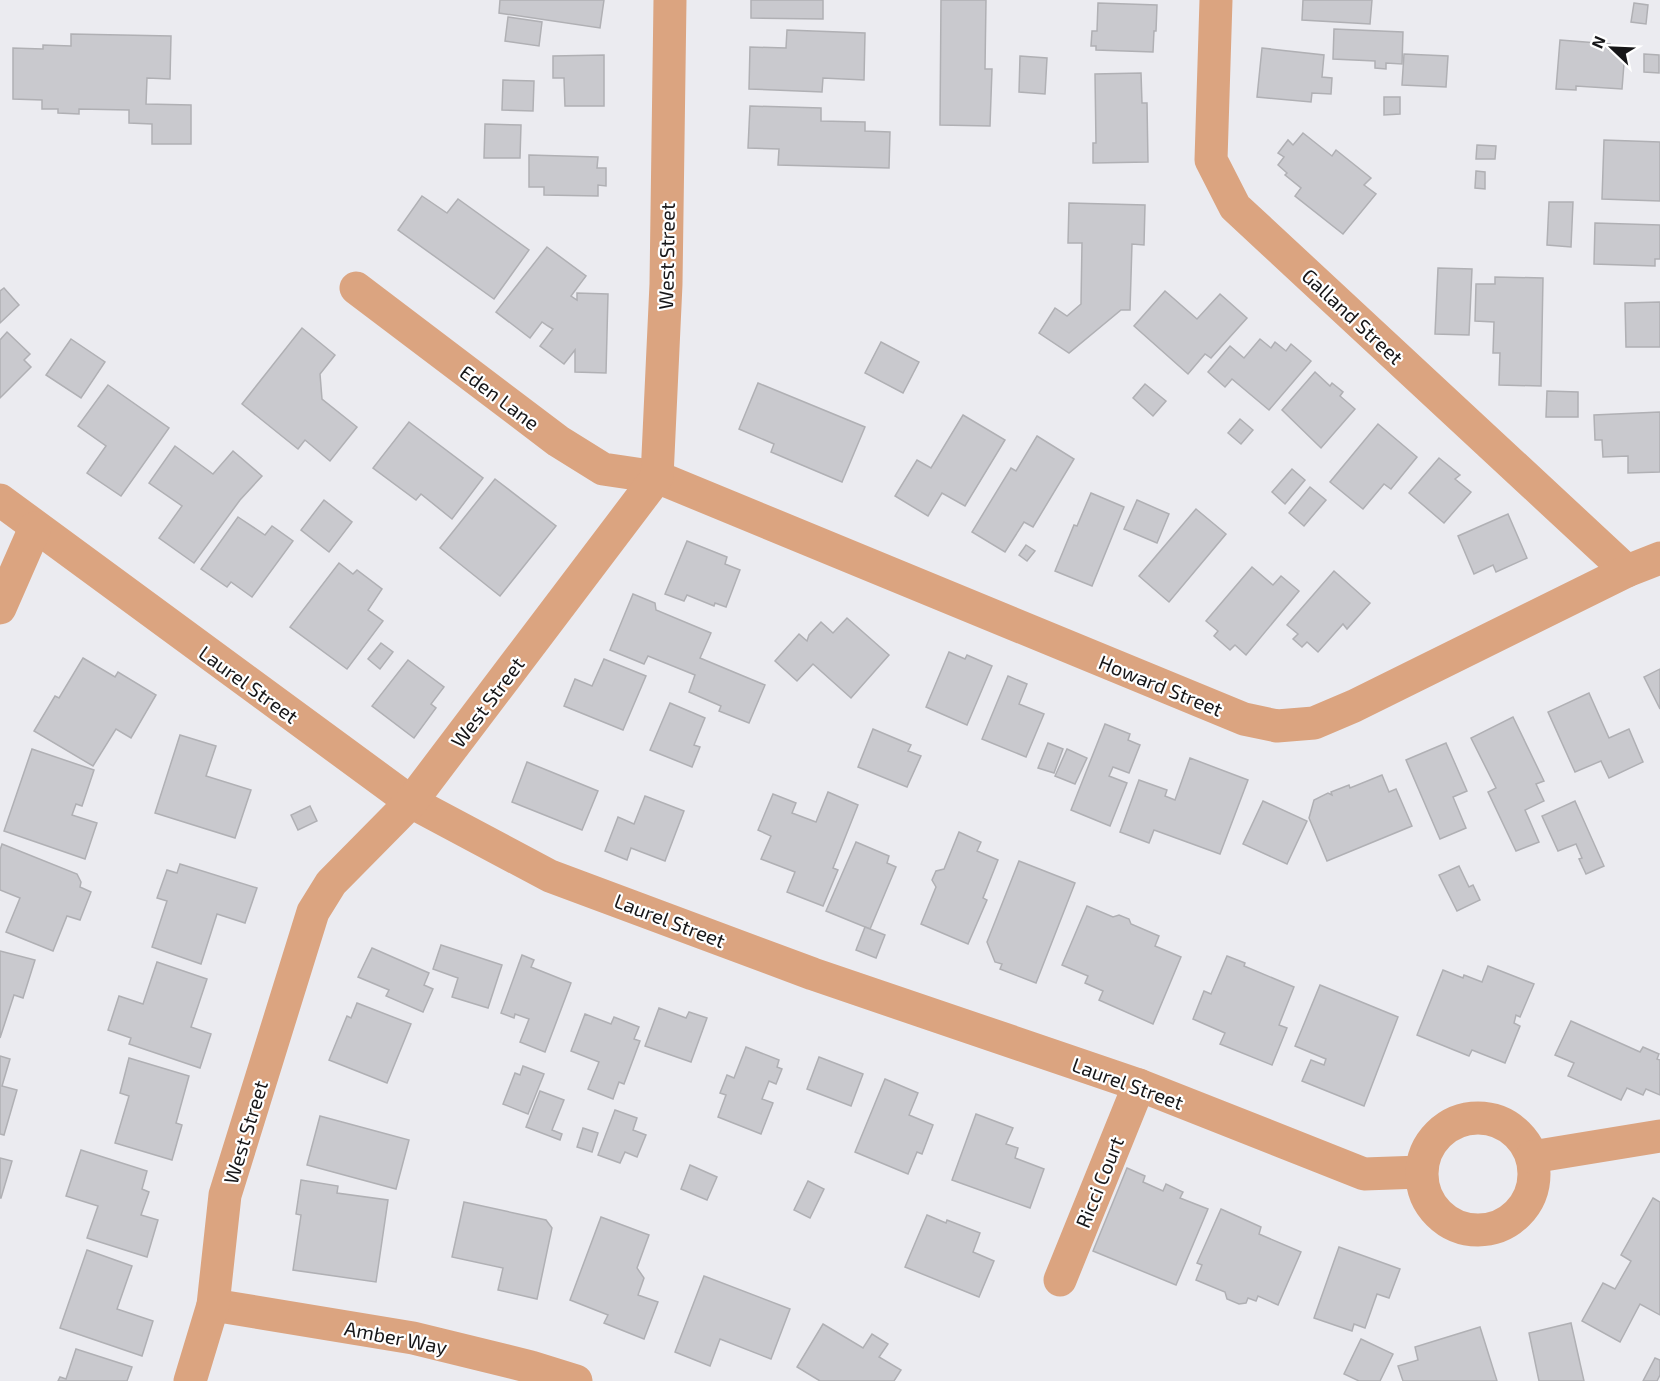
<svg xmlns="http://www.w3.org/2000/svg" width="1660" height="1381" font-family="'Exo 2',sans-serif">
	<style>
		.building { fill: #c9c9ce; stroke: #b0b0b4; stroke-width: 1.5 }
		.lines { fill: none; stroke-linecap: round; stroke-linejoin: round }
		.minor { stroke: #dba480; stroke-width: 33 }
		.labels { text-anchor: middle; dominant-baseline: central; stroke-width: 4.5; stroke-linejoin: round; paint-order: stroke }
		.street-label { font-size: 20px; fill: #161618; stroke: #fff }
	</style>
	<rect width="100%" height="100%" fill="#ebebf0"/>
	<g class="building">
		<path d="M500,0h104l-4,28 -101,-15z"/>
		<path d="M751,0h72v19l-72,-1z"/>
		<path d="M941,0h45l-1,69h7l-2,57 -50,-1z"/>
		<path d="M1303,0h69l-2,24 -68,-4z"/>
		<path d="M1098,3l59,2 -1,26h-2l-1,21 -57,-2v-4h-5l1,-15h5z"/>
		<path d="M1634,3l14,2 -2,19 -15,-2z"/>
		<path d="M508,17l34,5 -3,24 -34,-5z"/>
		<path d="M1334,29l69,3 -1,32 -16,-1v6l-11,-1v-7l-42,-2z"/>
		<path d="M787,30l78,3 -1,47 -41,-2 -1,14 -73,-3 1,-42 36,1z"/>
		<path d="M71,34l100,2 -1,43 -23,-1 -1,26 45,1v39h-39v-20l-23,-1v-13l-50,-1v5l-21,-1v-4h-16v-9l-29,-1v-51l30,1v-4l28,1z"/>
		<path d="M1560,40l50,4 -1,6 16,1 -3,38 -46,-3v4l-20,-1z"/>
		<path d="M1262,48l62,7 -2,22 10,1 -1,16 -19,-1 -1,9 -54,-5z"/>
		<path d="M1404,54l44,2 -2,31 -44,-2z"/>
		<path d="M1644,54l15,1v18l-15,-1z"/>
		<path d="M604,55v51h-39l-1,-28h-11v-22z"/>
		<path d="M1020,56l27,2 -2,36 -26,-2z"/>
		<path d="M1141,73l1,30h5l1,59 -55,1v-20h3l-1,-69z"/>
		<path d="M503,80l31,1 -1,30 -31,-1z"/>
		<path d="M1384,97h16v17l-16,1z"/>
		<path d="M750,106l71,2v13l44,1v9l25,1 -1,36 -111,-3 1,-16 -31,-1z"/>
		<path d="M485,124l36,1 -1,33h-36z"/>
		<path d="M1303,133l29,23 4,-6 35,28 -7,7 12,9 -33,40 -48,-38 6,-8 -16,-13 2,-2 -9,-8 6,-8 -6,-4 10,-13 5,5z"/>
		<path d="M1604,140l56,2v59l-58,-2z"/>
		<path d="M1477,145l19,1 -1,13h-19z"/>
		<path d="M529,155l69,2 -1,11h9v18l-8,-1v11l-54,-1v-8h-15z"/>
		<path d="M1476,171l9,1v17l-10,-1z"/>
		<path d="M422,196l25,17 11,-14 71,51 -35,49 -96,-69z"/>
		<path d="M1549,202h24l-2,45 -24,-2z"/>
		<path d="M1069,203l76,2 -1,40 -12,-1 -2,66h-9l-52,43 -30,-20 16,-25 12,8 14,-12 1,-61h-14z"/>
		<path d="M1595,223l65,2v34h-5v7l-61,-2z"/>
		<path d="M547,247l39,29 -15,20 6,4v-7l31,1 -2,79 -31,-1v-22l-11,14 -24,-18 13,-17 -5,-3 -6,-4 -12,16 -34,-26z"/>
		<path d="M1438,268l34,1 -3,66 -34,-1z"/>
		<path d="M1495,277l48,1 -2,108 -42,-1 1,-32h-7l1,-31 -19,-1 1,-37h19z"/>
		<path d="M4,288l15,17 -19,18v-32z"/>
		<path d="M1165,291l32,28 23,-25 27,24 -36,40 -6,-4 -17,20 -54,-48z"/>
		<path d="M1660,302v45h-34l-1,-44z"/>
		<path d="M302,328l33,27 -15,19 2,25 35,28 -27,34 -25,-21 -7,9 -56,-45z"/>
		<path d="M7,332l23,22 -6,6 7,7 -31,31v-58z"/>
		<path d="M71,339l34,23 -24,36 -35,-23z"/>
		<path d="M1260,339l11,9 4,-6 11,9 5,-7 20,17 -42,49 -37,-31 -7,8 -17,-15 22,-26 14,12z"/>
		<path d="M881,342l38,20 -16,31 -38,-20z"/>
		<path d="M1315,372l15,14 2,-3 11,9 -3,4 15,13 -34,39 -39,-38z"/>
		<path d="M758,383l107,44 -23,55 -71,-30 3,-8 -35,-15z"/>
		<path d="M1145,384l21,17 -13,15 -20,-18z"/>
		<path d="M108,385l61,43 -48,68 -34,-23 19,-27 -28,-20z"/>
		<path d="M1547,391l31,1v25h-32z"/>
		<path d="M1660,412v60l-32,1v-17l-25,1 -1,-17h-7l-1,-25z"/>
		<path d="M963,415l42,25 -40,66 -23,-13 -14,23 -33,-20 22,-36 14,8z"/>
		<path d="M1240,419l13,11 -12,14 -13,-11z"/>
		<path d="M409,422l74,56 -31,41 -31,-25 -5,6 -43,-32z"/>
		<path d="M1378,424l39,33 -26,32 -7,-5 -21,25 -33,-27z"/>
		<path d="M1037,436l37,23 -41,68 -9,-5 -19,30 -33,-20 39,-64 5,3z"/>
		<path d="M175,446l38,28 20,-23 29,25 -22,24 -46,63 -35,-25 23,-32 -33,-23z"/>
		<path d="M1439,458l21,17 -5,4 16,13 -27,31 -35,-30z"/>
		<path d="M1292,469l13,11 -20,24 -13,-12z"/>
		<path d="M495,479l61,47 -56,70 -60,-48z"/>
		<path d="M1310,487l16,13 -22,26 -15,-13z"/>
		<path d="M1091,493l33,14 -32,79 -37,-15 19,-46 3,1z"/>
		<path d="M324,500l28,22 -23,30 -28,-22z"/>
		<path d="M1137,500l32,14 -12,29 -33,-14z"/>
		<path d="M1196,509l30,25 -57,68 -30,-26z"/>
		<path d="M1508,514l19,44 -31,14 -3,-7 -19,9 -16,-38z"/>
		<path d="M238,517l27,18 7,-9 21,15 -41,56 -21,-15 -4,5 -26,-18z"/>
		<path d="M687,541l40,16 -2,7 15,6 -14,37 -11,-4 -1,3 -27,-11 -3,6 -19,-7z"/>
		<path d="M1026,545l9,6 -8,10 -8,-6z"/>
		<path d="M339,563l14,11 4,-4 25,19 -14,21 15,11 -36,48 -57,-42z"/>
		<path d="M1252,567l21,18 8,-9 18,15 -53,64 -11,-10 -5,5 -16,-14 4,-5 -12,-10z"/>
		<path d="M1334,571l36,32 -23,26 -4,-5 -25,28 -11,-10 -5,5 -9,-8 5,-5 -11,-9z"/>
		<path d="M633,594l22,9 1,7 55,23 -11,25 65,27 -16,38 -30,-12 2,-5 -32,-14 6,-17 -47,-19 -4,8 -34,-14z"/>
		<path d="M847,618l42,37 -38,43 -38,-34 -16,17 -22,-20 24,-27 8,7 2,-6 12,-13 12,11z"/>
		<path d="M381,643l12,9 -13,17 -12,-10z"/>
		<path d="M949,652l16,7 2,-4 25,11 -25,59 -41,-18z"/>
		<path d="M83,658l32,19 3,-5 38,23 -25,43 -15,-9 -23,37 -59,-35 21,-35 4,2z"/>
		<path d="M604,659l42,17 -23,54 -59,-24 11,-27 17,7z"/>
		<path d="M408,660l36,27 -13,17 5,4 -22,30 -42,-32z"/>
		<path d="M1660,669v40l-16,-32z"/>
		<path d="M1008,676l19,8 -8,20 25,10 -18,43 -44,-18z"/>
		<path d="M1589,693l20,45 20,-9 14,33 -34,16 -8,-17 -26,11 -27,-60z"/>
		<path d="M670,703l35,15 -11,27 6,2 -8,20 -42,-17z"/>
		<path d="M1513,717l31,64 -8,3 8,17 -19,9 14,32 -23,9 -28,-59 8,-4 -25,-50z"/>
		<path d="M1105,724l25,10 -2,6 12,5 -11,28 -16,-6 -4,9 18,7 -17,43 -39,-16z"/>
		<path d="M873,729l38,16 -3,6 13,5 -14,31 -49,-20z"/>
		<path d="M180,735l36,11 -10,30 45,14 -16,48 -80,-25z"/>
		<path d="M1048,743l15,6 -9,24 -16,-5z"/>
		<path d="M1446,743l21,48 -14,6 13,31 -26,11 -34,-79z"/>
		<path d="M32,749l62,21 -12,36 -6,-2 -4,11 25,8 -12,36 -81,-28z"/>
		<path d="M1067,749l20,9 -12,26 -20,-8z"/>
		<path d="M1190,758l58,22 -28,74 -66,-24 -5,13 -29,-11 19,-52 28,10 -2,6 10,4z"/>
		<path d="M527,762l71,29 -16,39 -70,-28z"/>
		<path d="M1382,775l7,17 7,-3 16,37 -85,35 -18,-43 5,-18 14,-7 4,2 -1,-3 18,-7 1,3z"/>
		<path d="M828,792l30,13 -25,63 5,2 -15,36 -36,-14 8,-20 -34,-13 10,-23 -13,-6 15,-36 23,9 -4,10 24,9z"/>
		<path d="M645,796l39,15 -19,50 -34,-13 -4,12 -22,-9 13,-34 16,7z"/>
		<path d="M1263,801l44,20 -20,43 -44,-20z"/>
		<path d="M1575,801l29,65 -18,8 -7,-15 3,-1 -6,-14 -18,7 -16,-35z"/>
		<path d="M310,806l7,15 -19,9 -7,-15z"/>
		<path d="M959,832l22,10 -4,9 21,9 -15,38 4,2 -19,44 -47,-20 15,-37 -4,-7 4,-9 8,-2z"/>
		<path d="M856,842l33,14 -2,7 9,4 -26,62 -44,-18z"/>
		<path d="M2,844l75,30 4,8 -1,5 11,5 -11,28 -13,-4 -14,35 -47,-19 14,-34 -20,-8v-40z"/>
		<path d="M1019,861l56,22 -39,100 -36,-14 2,-5 -7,-2 -8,-20z"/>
		<path d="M180,864l77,24 -12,35 -28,-9 -16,50 -49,-17 15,-46 -10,-3 10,-28 10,3z"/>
		<path d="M1459,866l10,21 4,-2 7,15 -23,11 -18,-36z"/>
		<path d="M1087,906l26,11 6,-2 10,4 2,5 28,12 -4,10 26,11 -28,67 -54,-24 4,-9 -18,-8 3,-7 -26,-11z"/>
		<path d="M865,927l20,8 -9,23 -20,-8z"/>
		<path d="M441,945l61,20 -14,43 -36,-11 6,-19 -25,-9z"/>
		<path d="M372,948l57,25 -5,12 9,4 -10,23 -37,-16 3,-6 -31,-13z"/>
		<path d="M0,951l35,9 -12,38 -9,-3 -14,43z"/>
		<path d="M522,955l12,5 -3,7 40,16 -26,69 -25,-10 9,-23 -14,-5 -1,4 -13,-5z"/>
		<path d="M1227,956l18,7 -1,3 50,21 -15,38 8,3 -15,37 -52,-21 5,-11 -32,-14 11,-28 7,3z"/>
		<path d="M157,962l50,17 -16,48 20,7 -11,34 -71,-24 2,-6 -23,-8 11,-34 24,8z"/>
		<path d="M1488,966l46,18 -14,33 -4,-2 -2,8 6,3 -15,37 -33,-13 -3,6 -52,-21 26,-65 20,8 1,-3 18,7z"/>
		<path d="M1320,985l78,32 -34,89 -62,-25 9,-21 13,5 2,-6 -31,-13z"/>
		<path d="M357,1003l54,21 -24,59 -58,-23 18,-44 4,2z"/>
		<path d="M659,1008l27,10 3,-6 18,6 -16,44 -46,-16z"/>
		<path d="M585,1014l26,10 3,-7 25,10 -5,12 6,2 -16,43 -5,-2 -6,17 -25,-10 11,-27 -28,-11z"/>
		<path d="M1571,1021l69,31 3,-5 16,7 -2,5 3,1v35l-14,-6 -3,6 -16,-7 -6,12 -53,-24 6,-13 -19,-8z"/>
		<path d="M746,1047l33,13 -2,7 5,2 -6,15 -7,-3 -7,18 11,4 -12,31 -43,-17 8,-22 -6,-2 7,-18 7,3z"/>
		<path d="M0,1056l10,3 -8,27 15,4 -13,45 -4,-1z"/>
		<path d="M819,1057l44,17 -12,32 -44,-17z"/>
		<path d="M129,1058l60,18 -13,47 6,2 -10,35 -57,-17 14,-47 -9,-3z"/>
		<path d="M523,1066l21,8 -16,40 -25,-10 12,-31 5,2z"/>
		<path d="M885,1079l33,14 -9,22 24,10 -11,29 -5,-2 -9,22 -53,-22z"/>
		<path d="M540,1091l24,9 -12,30 10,4 -2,6 -34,-13z"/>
		<path d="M615,1110l22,8 -4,12 13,5 -9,22 -12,-5 -5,11 -22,-8z"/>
		<path d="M976,1114l37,14 -7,16 12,4 -3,10 29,11 -14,39 -78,-28z"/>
		<path d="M320,1116l89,24 -13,49 -89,-24z"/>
		<path d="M583,1128l15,5 -6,19 -15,-5z"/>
		<path d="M81,1150l66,21 -5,18 7,3 -8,23 17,5 -11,37 -60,-19 11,-32 -32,-10z"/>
		<path d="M0,1158l12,3 -11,37h-1z"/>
		<path d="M690,1165l27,12 -10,23 -26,-11z"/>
		<path d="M1127,1168l18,8 -2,6 20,9 3,-7 17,8 -3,6 28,11 -32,76 -83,-34z"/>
		<path d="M301,1180l37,6 -1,7 51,7 -12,82 -83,-12 8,-55 -5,-1z"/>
		<path d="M808,1181l16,8 -14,29 -16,-8z"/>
		<path d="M1653,1198l7,4v113l-20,-11 -20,38 -38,-21 21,-38 12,6 16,-28 -10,-6z"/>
		<path d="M464,1202l82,18 6,8 -15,71 -39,-9 5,-22 -51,-11z"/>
		<path d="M1221,1209l40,18 -2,7 42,18 -23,53 -20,-9 -2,5 -8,-3 -2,5 -7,1 -12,-5 -2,-7 -29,-12 6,-15 -5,-2z"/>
		<path d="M927,1215l19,8 1,-3 33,13 -7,19 21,9 -15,36 -74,-30z"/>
		<path d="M601,1217l48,18 -12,33 7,10 -6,17 20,7 -14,37 -40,-16 4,-8 -38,-15z"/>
		<path d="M1339,1247l61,22 -11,29 -12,-4 -12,34 -11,-4 -2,7 -38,-13z"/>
		<path d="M87,1250l45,16 -15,43 36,12 -11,35 -82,-28z"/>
		<path d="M704,1276l86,33 -19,50 -51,-20 -10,27 -35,-14z"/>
		<path d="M1571,1323l13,58h-45l-10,-48z"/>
		<path d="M823,1324l40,24 9,-14 16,10 -9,13 22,13 -7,11h-74l-23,-14z"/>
		<path d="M1480,1327l17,54h-94l-5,-15 20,-6 -3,-13z"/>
		<path d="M1361,1339l32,15 -13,27h-21l-15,-7z"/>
		<path d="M76,1349l56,18 -5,14h-69l2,-4 6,2z"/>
		<path d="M1655,1358l5,2v15l-3,6h-14z"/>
	</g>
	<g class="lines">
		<g class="minor">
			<path d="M1216,0l-5,160 24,47 392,364"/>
			<path d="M356,288l202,153 45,28 54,8 587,242 33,7 37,-3 40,-17 273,-135 33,-13"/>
			<path d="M0,500l411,302 139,74 263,98 326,111 225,89 57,-2"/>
			<path d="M0,608l35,-80"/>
			<circle cx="1478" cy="1174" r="56"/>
			<path d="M1532,1157l128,-21"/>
			<path d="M1060,1280l79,-195"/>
			<path d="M213,1305l200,33 118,29 45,14"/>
			<path d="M190,1381l23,-76 12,-110 88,-283 18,-29 80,-81 246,-325 9,-193 4,-284"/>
		</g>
	</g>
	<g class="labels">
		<g class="street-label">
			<text transform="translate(666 256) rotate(-89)">West Street</text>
			<text transform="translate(1353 316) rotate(43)">Galland Street</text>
			<text transform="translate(500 397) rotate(37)">Eden Lane</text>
			<text transform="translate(249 684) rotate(36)">Laurel Street</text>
			<text transform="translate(1161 685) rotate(22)">Howard Street</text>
			<text transform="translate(487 702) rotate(-53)">West Street</text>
			<text transform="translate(670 920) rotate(21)">Laurel Street</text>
			<text transform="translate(1128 1083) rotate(20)">Laurel Street</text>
			<text transform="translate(245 1132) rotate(-73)">West Street</text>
			<text transform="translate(1099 1182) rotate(-68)">Ricci Court</text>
			<text transform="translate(396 1337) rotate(11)">Amber Way</text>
		</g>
	</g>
	<g transform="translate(1612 48) rotate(293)" stroke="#ffffff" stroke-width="4.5" paint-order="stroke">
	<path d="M0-4.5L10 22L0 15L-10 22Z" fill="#161618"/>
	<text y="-9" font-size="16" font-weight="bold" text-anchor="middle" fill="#161618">N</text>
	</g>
</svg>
